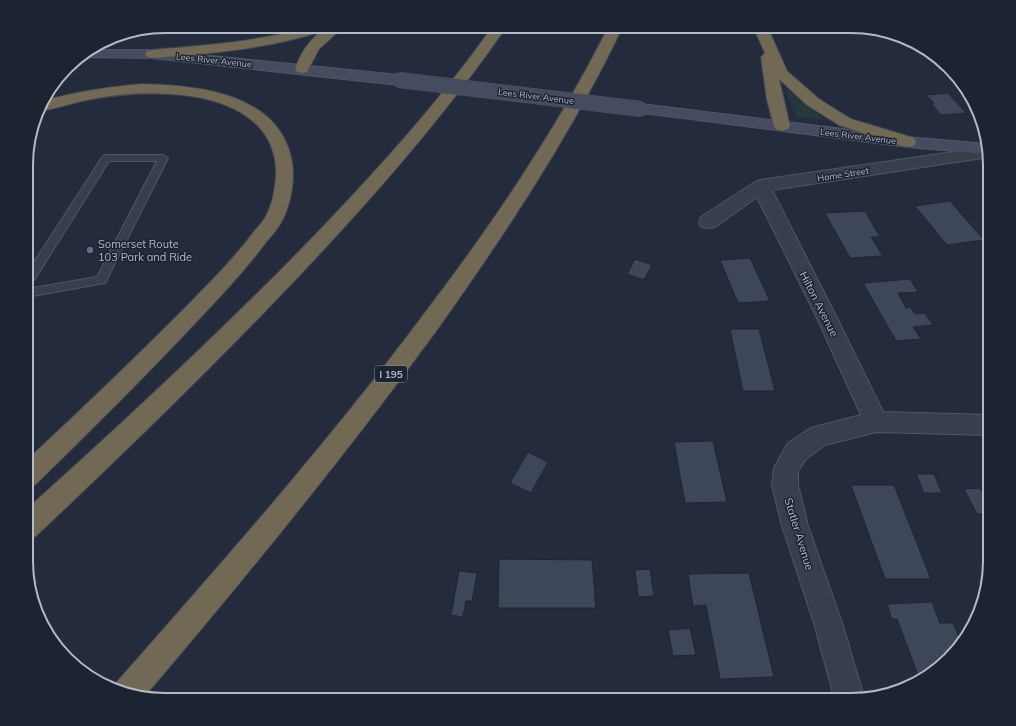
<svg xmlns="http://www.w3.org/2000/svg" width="1016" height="726" font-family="Mulish,sans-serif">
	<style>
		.green { fill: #26383d }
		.building { fill: #3e4659; stroke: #1e2533 }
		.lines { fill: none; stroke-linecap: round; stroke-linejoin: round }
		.service-casing { stroke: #4f5664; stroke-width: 2 }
		.minor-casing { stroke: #4f5664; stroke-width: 2 }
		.secondary-casing { stroke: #4f5664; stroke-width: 2 }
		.motorway-casing { stroke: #3f4654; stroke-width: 2 }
		.service { fill: #373e4c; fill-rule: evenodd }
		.minor { fill: #373e4c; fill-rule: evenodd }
		.secondary { fill: #454c5f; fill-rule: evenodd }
		.motorway { fill: #726955; fill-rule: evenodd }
		.secondary-bridge-casing { stroke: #4f5664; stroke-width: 16; stroke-linecap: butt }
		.secondary-bridge { stroke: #454c5f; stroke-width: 15 }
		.service-dot { fill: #5c6f8a; stroke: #1c2331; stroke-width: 1.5 }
		.labels { text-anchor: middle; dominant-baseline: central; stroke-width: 3; stroke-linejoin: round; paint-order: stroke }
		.far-street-label { font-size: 9px; fill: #b3b9c7; stroke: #1c2331 }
		.shield { fill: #1c2331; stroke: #868c9a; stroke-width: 1 }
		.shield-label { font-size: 10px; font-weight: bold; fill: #b3b9c7 }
		.poi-label { font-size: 11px; fill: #b3b9c7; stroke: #1c2331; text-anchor: start }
		.street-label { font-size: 11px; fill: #b3b9c7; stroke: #1c2331 }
		.rim { fill: none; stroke: #b3b9c7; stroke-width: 2 }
	</style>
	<rect width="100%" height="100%" fill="#242b3c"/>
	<path class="green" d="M784,87l42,33 -30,-3z"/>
	<g class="building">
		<path d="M948,93l18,20 -25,2 -10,-12h3l-8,-8z"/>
		<path d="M950,201l34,39 -37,5 -32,-39z"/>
		<path d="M865,211l15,26h-9l12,19 -33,2 -25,-45z"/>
		<path d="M750,258l20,43 -32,2 -18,-43z"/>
		<path d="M635,259l17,6 -8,15 -17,-6z"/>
		<path d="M910,279l8,13 -20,1 8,15 4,-1 5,7 10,-1 8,12 -20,2 8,12 -25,2 -33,-58z"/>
		<path d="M730,329h29l16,62h-32z"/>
		<path d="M988,330l2,1v32l-6,-3z"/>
		<path d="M713,441l14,61 -42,1 -11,-61z"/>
		<path d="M528,452l20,10 -17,31 -21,-10z"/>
		<path d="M916,474h18l8,19h-18z"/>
		<path d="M851,485h43l37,94h-46z"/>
		<path d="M980,488l10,18v7l-13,1 -13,-25z"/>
		<path d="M499,559l93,1 4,48h-98z"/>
		<path d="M650,569l4,27 -16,1 -3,-27z"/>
		<path d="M459,571l18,2 -5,28h-6l-3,16 -12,-2z"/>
		<path d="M749,573l25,104 -54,2 -14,-74 -13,1 -5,-32z"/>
		<path d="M932,602l8,21h13l9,21 -42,36 -23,-61h-5l-5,-15z"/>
		<path d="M690,628l6,27 -23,1 -5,-26z"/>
	</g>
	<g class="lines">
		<g class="service-casing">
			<path id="service" d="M106,155h57l5,3 -63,125 -78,14v-8l70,-12 60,-116h-48l-78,124 -4,1v-13l76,-117z"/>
		</g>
		<g class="minor-casing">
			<path id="minor" d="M987,147l2,10 -217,33 65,128 46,94 107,3v20l-114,-3 -51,13 -19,14 -8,12v14l10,41 34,97 22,74 -13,3h-16l-21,-77 -32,-97 -10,-41 2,-17 14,-25 23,-15 50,-13 -44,-97 -60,-121 -42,30 -7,1 -7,-1 -2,-5 2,-5 54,-35 6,-2z"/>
		</g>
		<g class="secondary-casing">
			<g id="secondary">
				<path d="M91,50h61l247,25 5,2 3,3 -3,3 -5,2 -247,-27 -73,-1z"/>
				<path d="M641,104l267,33 78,7 3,10 -81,-7 -273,-35 -2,-3 2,-3z"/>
			</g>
		</g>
		<g class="motorway-casing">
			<g id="motorway">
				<path d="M312,26h27l2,3 -22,20 -12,23 -5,1 -5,-1 -2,-3c5,-15 13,-27 25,-37 -54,17 -111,22 -168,26l-5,-1 -2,-3 2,-3 5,-1c54,-5 108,-8 160,-24z"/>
				<path d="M493,26h14c-62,90 -135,173 -210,252 -84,89 -172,174 -261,258l-9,4v-31c99,-89 196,-179 289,-275 63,-66 124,-133 177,-208z"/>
				<path d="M609,26h14c-51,107 -116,205 -184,301 -93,128 -193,250 -295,370l-24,-4 -6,-4 2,-6c105,-119 210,-238 305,-365 71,-93 135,-187 188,-292z"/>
				<path d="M753,26h14l20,45 32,28 32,20 63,19 2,4 -2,4 -6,1 -6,-1 -63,-21 -32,-20 -28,-26 11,47 -2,3 -6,2 -6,-2 -2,-3 -7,-26 -6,-43 4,-4z"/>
				<path d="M141,84c57,1 139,9 151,78 3,18 -1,40 -9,57 -4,8 -10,15 -16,22 -21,28 -44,53 -68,78 -53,57 -108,111 -163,165l-9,4v-28c54,-50 108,-102 160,-154 22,-23 46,-46 65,-72 4,-5 9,-10 13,-16 7,-12 10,-28 11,-42 2,-61 -58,-80 -109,-82 -27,-2 -54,1 -80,6 -16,3 -33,10 -49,11l4,-10c33,-9 65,-14 99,-17z"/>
			</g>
		</g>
		<use href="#service" class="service"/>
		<use href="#minor" class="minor"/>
		<use href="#secondary" class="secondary"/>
		<use href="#motorway" class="motorway"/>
		<g class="secondary-bridge-casing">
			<path id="secondary-bridge" d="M399,80l242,29"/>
		</g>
		<use href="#secondary-bridge" class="secondary-bridge"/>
	</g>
	<circle class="service-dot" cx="90" cy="250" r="4"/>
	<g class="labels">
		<g class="far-street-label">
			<text transform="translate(214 60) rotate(6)">Lees River Avenue</text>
			<text transform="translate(536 96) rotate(7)">Lees River Avenue</text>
			<text transform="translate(858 136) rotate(7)">Lees River Avenue</text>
			<text transform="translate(843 174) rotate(-9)">Home Street</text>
		</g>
		<rect class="shield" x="375" y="366" width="32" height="16" rx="3"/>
		<g class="shield-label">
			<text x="391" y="374">I 195</text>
		</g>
		<g class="poi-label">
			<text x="98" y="244">Somerset Route<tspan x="98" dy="13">103 Park and Ride</tspan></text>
		</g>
		<g class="street-label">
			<text transform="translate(819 304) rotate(63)">Hilton Avenue</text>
			<text transform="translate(799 534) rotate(73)">Statler Avenue</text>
		</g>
	</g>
	<path d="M0 0H1016V726H0ZM165 33H851A132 132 0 0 1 983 165V561A132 132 0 0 1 851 693H165A132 132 0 0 1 33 561V165A132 132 0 0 1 165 33Z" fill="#1c2331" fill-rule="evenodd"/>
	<path class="rim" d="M165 33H851A132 132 0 0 1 983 165V561A132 132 0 0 1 851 693H165A132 132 0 0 1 33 561V165A132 132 0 0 1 165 33Z"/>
</svg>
